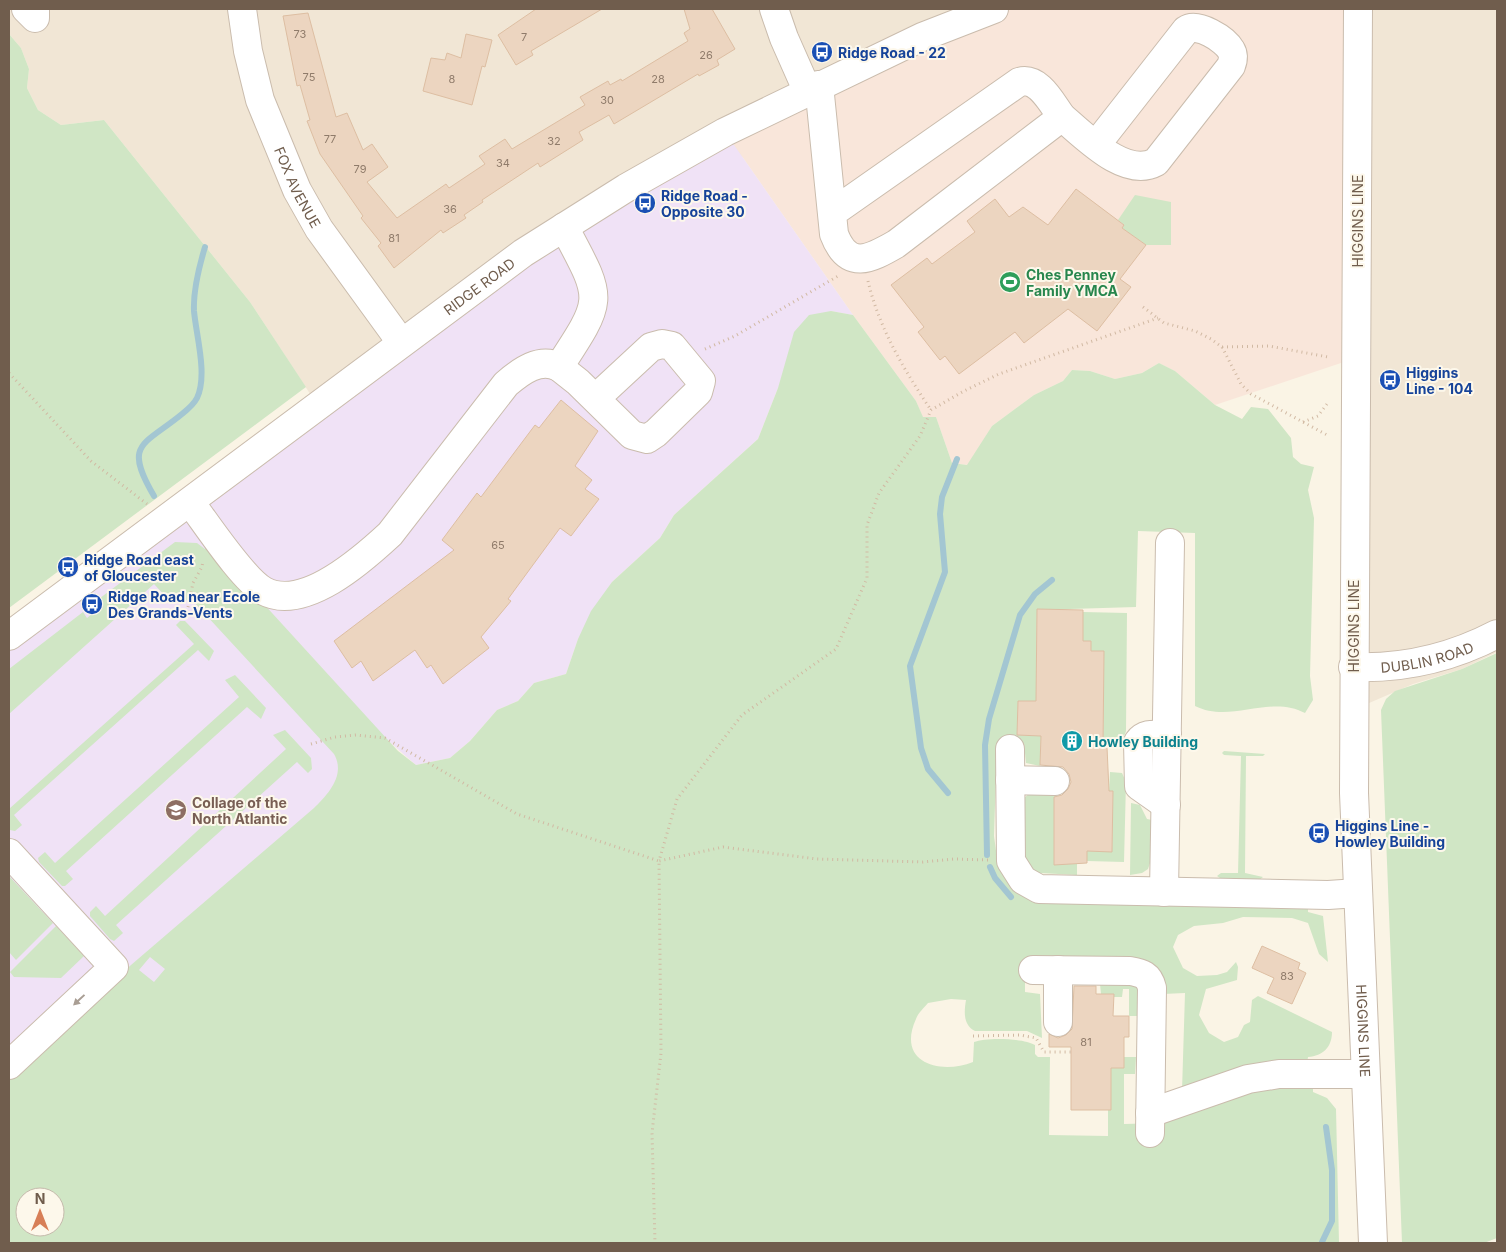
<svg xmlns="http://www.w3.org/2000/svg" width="1506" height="1252" font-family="Inter,sans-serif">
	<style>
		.residential { fill: #f1e6d5 }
		.commercial { fill: #f9e6da }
		.education { fill: #f0e2f6 }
		.green { fill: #d0e6c5; fill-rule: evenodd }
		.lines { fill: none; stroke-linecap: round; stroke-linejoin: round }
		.stream { stroke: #a3c6d2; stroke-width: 6 }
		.building { fill: #ecd5c0; stroke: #ddbea2 }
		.minor-casing { stroke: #cabcad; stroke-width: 30 }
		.path { stroke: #d1b9a3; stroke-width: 3; stroke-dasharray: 1 4; stroke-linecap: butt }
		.minor { stroke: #fff; stroke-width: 28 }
		.oneway { fill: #a99e94 }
		.labels { text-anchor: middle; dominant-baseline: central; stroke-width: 4; stroke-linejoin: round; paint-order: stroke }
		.number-label { font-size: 11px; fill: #8f7b6a }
		.transit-label { font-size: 14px; font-weight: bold; fill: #164399; stroke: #fdf8eb; text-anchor: start }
		.street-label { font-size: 14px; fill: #705d4d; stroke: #fdf8eb }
		.leisure-label { font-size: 14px; font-weight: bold; fill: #27864d; stroke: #fdf8eb; text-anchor: start }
		.culture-label { font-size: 14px; font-weight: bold; fill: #0d838f; stroke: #fdf8eb; text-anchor: start }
		.education-label { font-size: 14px; font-weight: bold; fill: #785e54; stroke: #fdf8eb; text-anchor: start }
	</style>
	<rect width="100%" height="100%" fill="#faf4e5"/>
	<g class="residential">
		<path d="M9,9h985l-676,397 -68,-104 -146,-182 -43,5 -23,-15 -11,-22 2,-19 -8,-21 -12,-14z"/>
		<path d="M1358,9h139v643l-35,17 -49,15 -60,26z"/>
	</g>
	<path class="commercial" d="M994,9h364l-2,349 -141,47 -40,-34 -16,-8 -17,10 -27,6 -25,-8 -18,-1 -9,11 -29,14 -42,31 -24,39 -16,-2 -16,-46 -13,1 -7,-17 -63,-86 -128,-183z"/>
	<path class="education" d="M725,132l128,183 -22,-4 -53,77 -20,51 -84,76 -14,23 -48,44 -34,57 -12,35 -32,9 -16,18 -21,9 -27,31 -20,17 -34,7 -31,-27 -46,82 -330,296v-478l309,-232z"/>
	<g class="green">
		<path d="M9,34l12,14 8,21 -2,19 11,22 23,15 43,-5 146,182 56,85 -297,221z"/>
		<path d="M1135,195l36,7v43h-25l-24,-17 2,-3 -6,-5z"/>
		<path d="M831,311l22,4 63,86 7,16h13l16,46 15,2 25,-39 42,-31 29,-14 9,-11 18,1 25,8 27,-6 17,-10 16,8 40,34 27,14 9,-12 17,2 23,29 2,19 8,7 13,3 -6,23 6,28 -4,158 3,24 -8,13c-35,-19 -74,11 -110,-7v-173l-57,-2 -2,76 -99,3 -1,91h-18l-1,34 24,1 -1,30 -14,-3 -2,-20 -27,1 -3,92 3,22 13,27 14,12 13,5 271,4v6l15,4 5,46 -9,-8 -11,-31 -16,-5 -49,-1 -20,6 -29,3 -16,9 -5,12 10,21 14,8 20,-1 10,-3 9,-10 2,5 -1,13 -31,9 -7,26 10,18 15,9 14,-5 6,-12 6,-3 2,-22 6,-4 74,36c0,15 -9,24 -24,25l-1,7 -125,27 3,-98 -22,1 -1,-10 -137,-24v32l15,2 2,44 -15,-7h-52c-12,-6 -11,-19 -9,-31l-15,-1 -23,4c-4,5 -10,10 -12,16 -20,44 24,56 57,43l1,-20c12,-5 50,-4 61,3v9l3,3h12l-1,78 59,1v-26h3v-42h13v-11h12l-1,17h-11v50l38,-1 96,-35 55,-3v7l14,6 9,11 3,134h-1330v-164l122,-114 183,-157c14,-14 32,-33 20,-54l-141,-153 -26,-3 -13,-14 -145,130v-45l74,-57 4,6 14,-11 -5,-6 79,-59 22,1 8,6 2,-2 55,55 136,149 18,14 34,-7 20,-17 27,-31 21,-9 16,-18 32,-9 12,-35 13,-28 21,-29 48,-44 14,-23 84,-76 20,-51 16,-56 15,-17zM150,957l15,12 -11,13 -15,-12zM25,1197h30v30h-30z"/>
		<path d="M1083,612l44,1 -1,118c-4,13 -10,15 -23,16l1,-96h-13v-10h-8z"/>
		<path d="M180,621h5l29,30 -5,10 -11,-11 -184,165 8,10 -7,6 -5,-1 -1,-21 185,-165 -18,-19z"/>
		<path d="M1497,653v585l-13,5h-82l-21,-533 5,-11 9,-8 67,-22z"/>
		<path d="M235,675l31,33 -5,11 -14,-12 -181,164 7,8 -8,7h-3l-23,-24 -1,-4 7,-6 10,11 184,-166 -14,-17z"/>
		<path d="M285,730l26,28 1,11 -4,4 -11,-11 -181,163 7,8 -9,8 -4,-2 -20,-23v-4l6,-6 9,10 181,-167 -13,-14z"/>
		<path d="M1224,751l41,3 -2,2h-17l-1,117 18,4 -4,3 -39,-2 -3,-2 4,-3h17l3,-117 -17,-1 -2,-2z"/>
		<path d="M1110,772l12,1 4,9 -2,80 -37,-1v-10h25l1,-60h-4z"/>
		<path d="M1055,787l-1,77h23v11l-37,-2 -6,-3 -10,-11 -2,-50 2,-11 6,-5z"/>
		<path d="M1131,803l9,2 7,14 5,1 -1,40 -3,9 -6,4 -12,2z"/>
		<path d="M9,876l44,47 -37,37 -7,-8z"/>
		<path d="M56,926l28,30 -23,22 -47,-1 -4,-5z"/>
		<path d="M1128,983l8,2 2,4v27h-9v-27h-6l-1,8h-8l-1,-3h-12l-1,-10z"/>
	</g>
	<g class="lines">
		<g class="stream">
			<path d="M154,496c-31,-53 -11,-50 28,-82 5,-4 12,-10 15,-16 11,-23 -1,-63 -3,-87 -1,-21 5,-44 11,-64"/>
			<path d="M948,793l-20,-24 -7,-21 -11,-82 35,-94 -5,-58 2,-17 15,-38"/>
			<path d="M987,855l-2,-110 4,-26 31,-104 15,-21 17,-14"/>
			<path d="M990,867l5,11 16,19"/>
			<path d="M1322,1242l10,-21v-51l-6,-43"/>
		</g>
	</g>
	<g class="building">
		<path d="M536,9h66l-71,42 2,4 -17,10 -18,-30z"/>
		<path d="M684,9h28l23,40 -18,11 2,5 -20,11 -1,-2 -84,50 -5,-9 -30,17 4,8 -43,27 -2,-4 -56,37 1,2 -19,13 2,3 -23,15 -2,-3 -47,38 -16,-22 3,-3 -20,-25 2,-2 -43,-62 -13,-33 3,-1 -10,-35 -3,1 -14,-70 25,-3 28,104 11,-4 16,37 9,-6 16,23 -21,15 30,36 49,-34 3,4 36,-24 -6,-8 26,-17 7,10 73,-44 -5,-8 28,-16 2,4 11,-6 1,2 66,-40 -4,-8 6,-4z"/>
		<path d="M466,34l26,6 -7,27 -3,-1 -10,39 -49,-14 8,-33 14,2 2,-7 14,5z"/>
		<path d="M1076,189l48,36 -2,3 24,17 -26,34 11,8 -34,44 -29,-22 -44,34 -9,-11 -56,42 -14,-18 -5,4 -22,-28 6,-5 -33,-42 36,-27 5,6 43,-32 -8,-11 28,-22 14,18 14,-10 25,18z"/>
		<path d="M561,400l37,31 -23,35 17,14 -7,9 14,10 -28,37 -11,-8 -52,71 3,2 -30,36 8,11 -46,36 -12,-19 -4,3 -12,-18 -42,31 -12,-20 -9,7 -18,-27 120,-91 -12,-10 35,-47 4,4 54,-72 4,3z"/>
		<path d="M1037,609l46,1v31h8v10h13l-1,96h4l2,44h4l-1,61 -25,-1v12l-33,2v-68l8,-2 6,-6 3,-7 -2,-8 -6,-7 -23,-2 1,-29 -24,-1 1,-34h18z"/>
		<path d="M1262,946l38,17 -2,6 8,4 -14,31 -25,-11 7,-15 -22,-10z"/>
		<path d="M1074,986h22v8h18l-1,22h16v21h-5v31h-13v42h-40v-63h-22v-13l9,4 8,-3 6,-6z"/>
	</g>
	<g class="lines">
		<g class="minor-casing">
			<g id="minor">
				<path d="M26,9l9,9v-9"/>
				<path id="s1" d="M242,9l6,42 12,49 37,90 22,39 82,113"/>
				<path d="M774,9l10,29 23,52"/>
				<path id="s2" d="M1358,9l-4,784 19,450"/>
				<path d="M819,85l15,149c14,37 36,25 62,10l166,-127c-10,-13 -23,-41 -43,-35l-187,131"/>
				<path d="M1062,117c23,19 63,62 94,45l75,-96c2,-5 3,-11 0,-16 -6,-11 -34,-28 -45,-20l-90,115"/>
				<path d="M559,367l19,15 54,53 15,4 9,-6 42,-41 3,-11 -29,-35 -10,-2 -11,3 -55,51"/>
				<path d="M190,502c16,21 53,78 74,89 40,21 98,-31 126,-57l116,-150c15,-13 34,-27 53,-17 46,-70 44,-67 5,-140"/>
				<path id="s3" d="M9,636l514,-383 103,-65 99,-56 197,-95 72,-28"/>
				<path id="s4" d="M1353,667c52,2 98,-9 144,-33"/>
				<path d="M1010,749l1,112 12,19 16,9 289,6 30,-2"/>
				<path d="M1010,780l45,1"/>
				<path d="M1166,805l-27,-19 -1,-44c7,-10 18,-7 29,-7"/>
				<path d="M9,853l105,114 -105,98"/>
				<path d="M1164,892l6,-349"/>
				<path d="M1033,970l97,1c12,2 19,4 22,17l-2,145"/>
				<path d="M1058,970v52"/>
				<path d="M1150,1113l98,-34 31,-5h86"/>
			</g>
		</g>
		<g class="path">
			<path d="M868,281c11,47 36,89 63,129"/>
			<path d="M1143,307l21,16 31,8 16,8 11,8 19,37 10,10 76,41"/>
			<path d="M1222,347l47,-1 59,11"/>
			<path d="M705,349l30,-13 103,-60"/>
			<path d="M9,373l82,88 56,43"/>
			<path d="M1303,422l15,-6 9,-12"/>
			<path d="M187,612l6,-29 9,-16 1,-7"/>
			<path d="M311,744l24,-7 21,-2 29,3 132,76 142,47 2,192 -9,80 3,110"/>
			<path d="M988,860l-34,-1 -31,3 -106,-3 -94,-12 -64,14 18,-62 65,-84 94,-66 31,-71v-53l12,-32 41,-57 11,-26 33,-19 35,-17 159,-56"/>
			<path d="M973,1036l47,-1 16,3 8,14h27"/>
		</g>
		<use href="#minor" class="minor"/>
	</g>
	<defs><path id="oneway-solid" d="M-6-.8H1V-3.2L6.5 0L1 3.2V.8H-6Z" transform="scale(1.25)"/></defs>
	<use class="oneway" href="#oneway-solid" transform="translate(79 1000) rotate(137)"/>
	<defs>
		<g id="bus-disc" transform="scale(1.125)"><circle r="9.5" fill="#1a4fb4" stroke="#fdf8eb"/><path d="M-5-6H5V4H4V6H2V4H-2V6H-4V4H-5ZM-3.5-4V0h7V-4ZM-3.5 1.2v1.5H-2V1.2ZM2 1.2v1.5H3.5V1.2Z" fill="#fff"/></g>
		<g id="stadium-disc" transform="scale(1.125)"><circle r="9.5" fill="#2e9e5b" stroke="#fdf8eb"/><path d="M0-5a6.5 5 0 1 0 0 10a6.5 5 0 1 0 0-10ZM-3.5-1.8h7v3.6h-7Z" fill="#fff"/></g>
		<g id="building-disc" transform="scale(1.125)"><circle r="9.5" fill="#0f9aa8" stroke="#fdf8eb"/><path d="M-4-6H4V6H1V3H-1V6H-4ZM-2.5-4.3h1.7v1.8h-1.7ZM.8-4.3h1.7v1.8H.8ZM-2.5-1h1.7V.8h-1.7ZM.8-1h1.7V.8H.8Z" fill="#fff"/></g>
		<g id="university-disc" transform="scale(1.125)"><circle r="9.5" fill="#8d6e63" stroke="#fdf8eb"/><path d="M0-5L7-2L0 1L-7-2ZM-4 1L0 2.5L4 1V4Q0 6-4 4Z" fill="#fff"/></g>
	</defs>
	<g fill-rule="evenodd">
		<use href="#bus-disc" x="822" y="52"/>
		<use href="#bus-disc" x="645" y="203"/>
		<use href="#stadium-disc" x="1010" y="282"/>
		<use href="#bus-disc" x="1390" y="380"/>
		<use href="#bus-disc" x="68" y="567"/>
		<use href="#bus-disc" x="92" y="604"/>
		<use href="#building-disc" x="1072" y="741"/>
		<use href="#university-disc" x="176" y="810"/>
		<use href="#bus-disc" x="1319" y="833"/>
	</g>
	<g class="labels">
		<g class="number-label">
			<text x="300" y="34">73</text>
			<text x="524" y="37">7</text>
			<text x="706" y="55">26</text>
			<text x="309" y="77">75</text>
			<text x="452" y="79">8</text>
			<text x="658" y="79">28</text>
			<text x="607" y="100">30</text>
			<text x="330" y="139">77</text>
			<text x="554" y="141">32</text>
			<text x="503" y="163">34</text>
			<text x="360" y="169">79</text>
			<text x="450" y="209">36</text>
			<text x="394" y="238">81</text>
			<text x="498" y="545">65</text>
			<text x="1287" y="976">83</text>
			<text x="1086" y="1042">81</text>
		</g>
		<g class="transit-label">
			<text x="838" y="52">Ridge Road - 22</text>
			<text x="661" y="195">Ridge Road -<tspan x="661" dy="16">Opposite 30</tspan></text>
			<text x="1406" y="372">Higgins<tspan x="1406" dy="16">Line - 104</tspan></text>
			<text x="84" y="559">Ridge Road east<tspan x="84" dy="16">of Gloucester</tspan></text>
			<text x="108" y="596">Ridge Road near Ecole<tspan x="108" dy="16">Des Grands-Vents</tspan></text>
			<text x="1335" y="825">Higgins Line -<tspan x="1335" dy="16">Howley Building</tspan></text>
		</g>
		<g class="street-label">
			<text stroke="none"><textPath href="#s1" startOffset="188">FOX AVENUE</textPath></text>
			<text transform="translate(1357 221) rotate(-90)">HIGGINS LINE</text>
			<text stroke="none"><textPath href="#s3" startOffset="586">RIDGE ROAD</textPath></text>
			<text transform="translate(1353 626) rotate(-90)">HIGGINS LINE</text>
			<text stroke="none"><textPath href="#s4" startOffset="75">DUBLIN ROAD</textPath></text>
			<text stroke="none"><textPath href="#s2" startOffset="1022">HIGGINS LINE</textPath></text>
		</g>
		<g class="leisure-label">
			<text x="1026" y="274">Ches Penney<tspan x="1026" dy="16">Family YMCA</tspan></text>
		</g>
		<g class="culture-label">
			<text x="1088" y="741">Howley Building</text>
		</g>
		<g class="education-label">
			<text x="192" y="802">Collage of the<tspan x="192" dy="16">North Atlantic</tspan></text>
		</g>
	</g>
	<rect width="1506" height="1252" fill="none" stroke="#705d4d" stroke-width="20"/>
	<g transform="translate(40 1212)"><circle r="24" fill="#fdf8eb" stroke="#c5baac"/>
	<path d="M0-4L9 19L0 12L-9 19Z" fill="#d77f57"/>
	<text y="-8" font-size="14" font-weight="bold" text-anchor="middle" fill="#705d4d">N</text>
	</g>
</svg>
